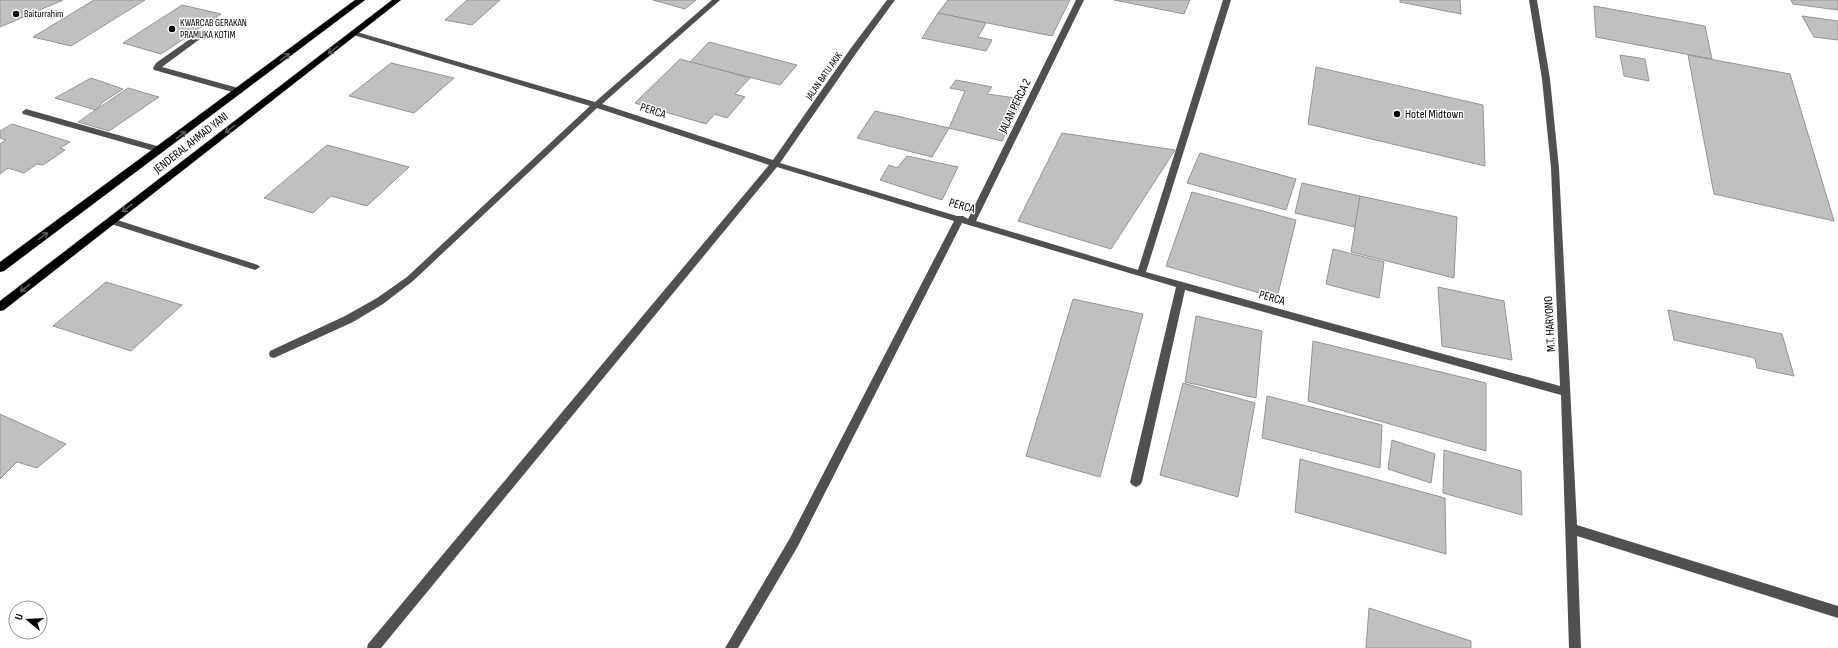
<svg xmlns="http://www.w3.org/2000/svg" width="1838" height="648" font-family="'Sofia Sans Condensed',sans-serif">
	<style>
		.building { fill: #c0c0c0; stroke: #949494 }
		.lines { fill: none; stroke-linecap: round; stroke-linejoin: round }
		.highway-casing { stroke: #dbdbdb; stroke-width: 1 }
		.minor { fill: #505050; fill-rule: evenodd }
		.highway { fill: #000; fill-rule: evenodd }
		.oneway { stroke: #595959 }
		.poi-dot { fill: #000; stroke: #fff; stroke-width: 1.5 }
		.labels { text-anchor: middle; dominant-baseline: central; stroke-width: 3; stroke-linejoin: round; paint-order: stroke }
		.far-poi-label { font-size: 10px; fill: #000; stroke: #fff; text-anchor: start }
		.far-street-label { font-size: 10px; fill: #000; stroke: #fff }
		.street-label { font-size: 12px; fill: #000; stroke: #fff }
		.poi-label { font-size: 12px; fill: #000; stroke: #fff; text-anchor: start }
	</style>
	<rect width="100%" height="100%" fill="#fff"/>
	<g class="building">
		<path d="M0,0h63l-63,27z"/>
		<path d="M94,0h51l-74,46 -38,-9z"/>
		<path d="M467,0h33l-28,25 -27,-5z"/>
		<path d="M653,0h43l-11,9z"/>
		<path d="M948,0h122l-18,36 -114,-23z"/>
		<path d="M1114,0h76l-6,14z"/>
		<path d="M1400,0h60l1,14 -61,-12z"/>
		<path d="M1791,0h47v10l-45,-6z"/>
		<path d="M182,5l39,9 -60,40 -38,-11z"/>
		<path d="M1594,6l111,20 7,33 -116,-22z"/>
		<path d="M938,13l48,10 -8,14 14,3 -6,11 -64,-13z"/>
		<path d="M1802,16l36,5v19l-24,-3z"/>
		<path d="M709,42l88,23 -17,20 -90,-23z"/>
		<path d="M1620,55l25,4 4,22 -25,-5z"/>
		<path d="M1688,55l102,19 44,147 -120,-27z"/>
		<path d="M680,59l70,19 -15,16 10,3 -18,21 -12,-4 -9,10 -71,-21z"/>
		<path d="M391,63l63,15 -40,35 -65,-17z"/>
		<path d="M1316,67l167,38 2,61 -177,-42z"/>
		<path d="M91,78l32,11 -20,13 -7,8 -41,-12z"/>
		<path d="M956,80l36,7 -5,7 36,5 -21,42 -53,-13 16,-37 -15,-3z"/>
		<path d="M128,88l31,9 -50,34 -31,-9z"/>
		<path d="M875,111l74,17 -17,29 -75,-19z"/>
		<path d="M12,124l58,18 -10,6 5,2 -22,15 -6,-1 -13,9 -16,-5 -8,6v-30l6,-4 -6,-2v-7z"/>
		<path d="M1062,133l113,17 -64,99 -93,-28z"/>
		<path d="M327,145l82,22 -42,39 -36,-10 -18,17 -49,-15z"/>
		<path d="M1200,153l96,26 -10,31 -99,-27z"/>
		<path d="M907,156l51,11 -16,33 -62,-20 9,-15 8,3z"/>
		<path d="M1302,183l58,13 -5,31 -60,-14z"/>
		<path d="M1192,192l104,28 -19,78 -111,-32z"/>
		<path d="M1360,196l97,21 -3,61 -103,-26z"/>
		<path d="M1333,249l51,13 -5,36 -53,-14z"/>
		<path d="M106,282l76,23 -51,46 -78,-25z"/>
		<path d="M1438,287l66,14 8,59 -70,-14z"/>
		<path d="M1073,299l70,15 -43,163 -74,-21z"/>
		<path d="M1668,310l114,24 12,42 -37,-8 -2,-10 -81,-18z"/>
		<path d="M1196,316l66,15 -6,67 -71,-16z"/>
		<path d="M1313,341l173,42v68l-178,-50z"/>
		<path d="M1183,383l72,20 -17,94 -78,-22z"/>
		<path d="M1267,396l115,29 -2,43 -118,-30z"/>
		<path d="M0,414l66,30 -29,24 -20,-6 -17,17z"/>
		<path d="M1392,440l43,14 -4,29 -43,-14z"/>
		<path d="M1444,450l77,21 1,44 -79,-22z"/>
		<path d="M1300,459l145,39 1,56 -151,-42z"/>
		<path d="M1369,608l102,33v7h-105z"/>
	</g>
	<g class="lines">
		<g class="highway-casing">
			<g id="highway">
				<path d="M355,0h10l-361,271 -4,1v-10z"/>
				<path d="M392,0h9l-397,310 -4,1v-10z"/>
			</g>
		</g>
		<g class="minor">
			<path d="M712,0h8l-118,104 171,56 78,-112 36,-48h8l-38,52 -77,111 177,53h6l5,3 108,-219h8l-108,221 162,49 85,-270h8l-85,272 414,114 -9,-218 -9,-89 -13,-79h8l13,79 9,89 18,357 261,81v12l-261,-82 4,112h-12l-8,-253 -376,-105 -43,192 -2,3 -4,2 -4,-2 -2,-3 46,-195 -214,-64 -164,323 -60,102h-13l65,-110 164,-317 -177,-54 -396,481h-14l1,-4 401,-479 -172,-57 -184,173 -30,23 -30,18 -79,36 -4,-1 -1,-3 1,-3 75,-35 32,-18 30,-21 183,-171 -240,-72 1,-2h6l238,70z"/>
			<path d="M193,37h3l4,2 -38,28 80,22v4h-6l-82,-23 -1,-2 3,-5z"/>
			<path d="M26,109l138,39 1,2 -4,3 -138,-39 -1,-2z"/>
			<path d="M111,218l147,47 2,2 -5,3 -147,-47 -2,-2z"/>
		</g>
		<use href="#highway" class="highway"/>
	</g>
	<defs><path id="oneway-shaft" d="M-6 0H5M1.5-3L5.5 0L1.5 3" fill="none" stroke-width="1.6" stroke-linecap="round" stroke-linejoin="round"/></defs>
	<g class="oneway">
		<use href="#oneway-shaft" transform="translate(333 50) rotate(142)"/>
		<use href="#oneway-shaft" transform="translate(285 57) rotate(-37)"/>
		<use href="#oneway-shaft" transform="translate(230 129) rotate(142)"/>
		<use href="#oneway-shaft" transform="translate(181 135) rotate(-37)"/>
		<use href="#oneway-shaft" transform="translate(127 208) rotate(142)"/>
		<use href="#oneway-shaft" transform="translate(43 236) rotate(-36)"/>
		<use href="#oneway-shaft" transform="translate(25 288) rotate(142)"/>
	</g>
	<g class="poi-dot">
		<circle cx="16" cy="14" r="4"/>
		<circle cx="172" cy="29" r="4"/>
		<circle cx="1397" cy="114" r="4"/>
	</g>
	<g class="labels">
		<g class="far-poi-label">
			<text x="24" y="14">Baiturrahim</text>
			<text x="180" y="23">KWARCAB GERAKAN<tspan x="180" dy="12">PRAMUKA KOTIM</tspan></text>
		</g>
		<g class="far-street-label">
			<text transform="translate(824 76) rotate(-55)">JALAN BATU AKIK</text>
		</g>
		<g class="street-label">
			<text transform="translate(1015 106) rotate(-64)">JALAN PERCA 2</text>
			<text transform="translate(653 111) rotate(18)">PERCA</text>
			<text transform="translate(191 143) rotate(-38)">JENDERAL AHMAD YANI</text>
			<text transform="translate(962 206) rotate(16)">PERCA</text>
			<text transform="translate(1272 298) rotate(16)">PERCA</text>
			<text transform="translate(1550 324) rotate(-93)">M.T. HARYONO</text>
		</g>
		<g class="poi-label">
			<text x="1405" y="114">Hotel Midtown</text>
		</g>
	</g>
	<g transform="translate(28 620) rotate(288)"><circle r="19" fill="#ffffff" stroke="#999999"/>
	<path d="M0-3L7 15L0 10L-7 15Z" fill="#000000"/>
	<text y="-6" font-size="11" font-weight="bold" text-anchor="middle" fill="#000000">U</text>
	</g>
</svg>
